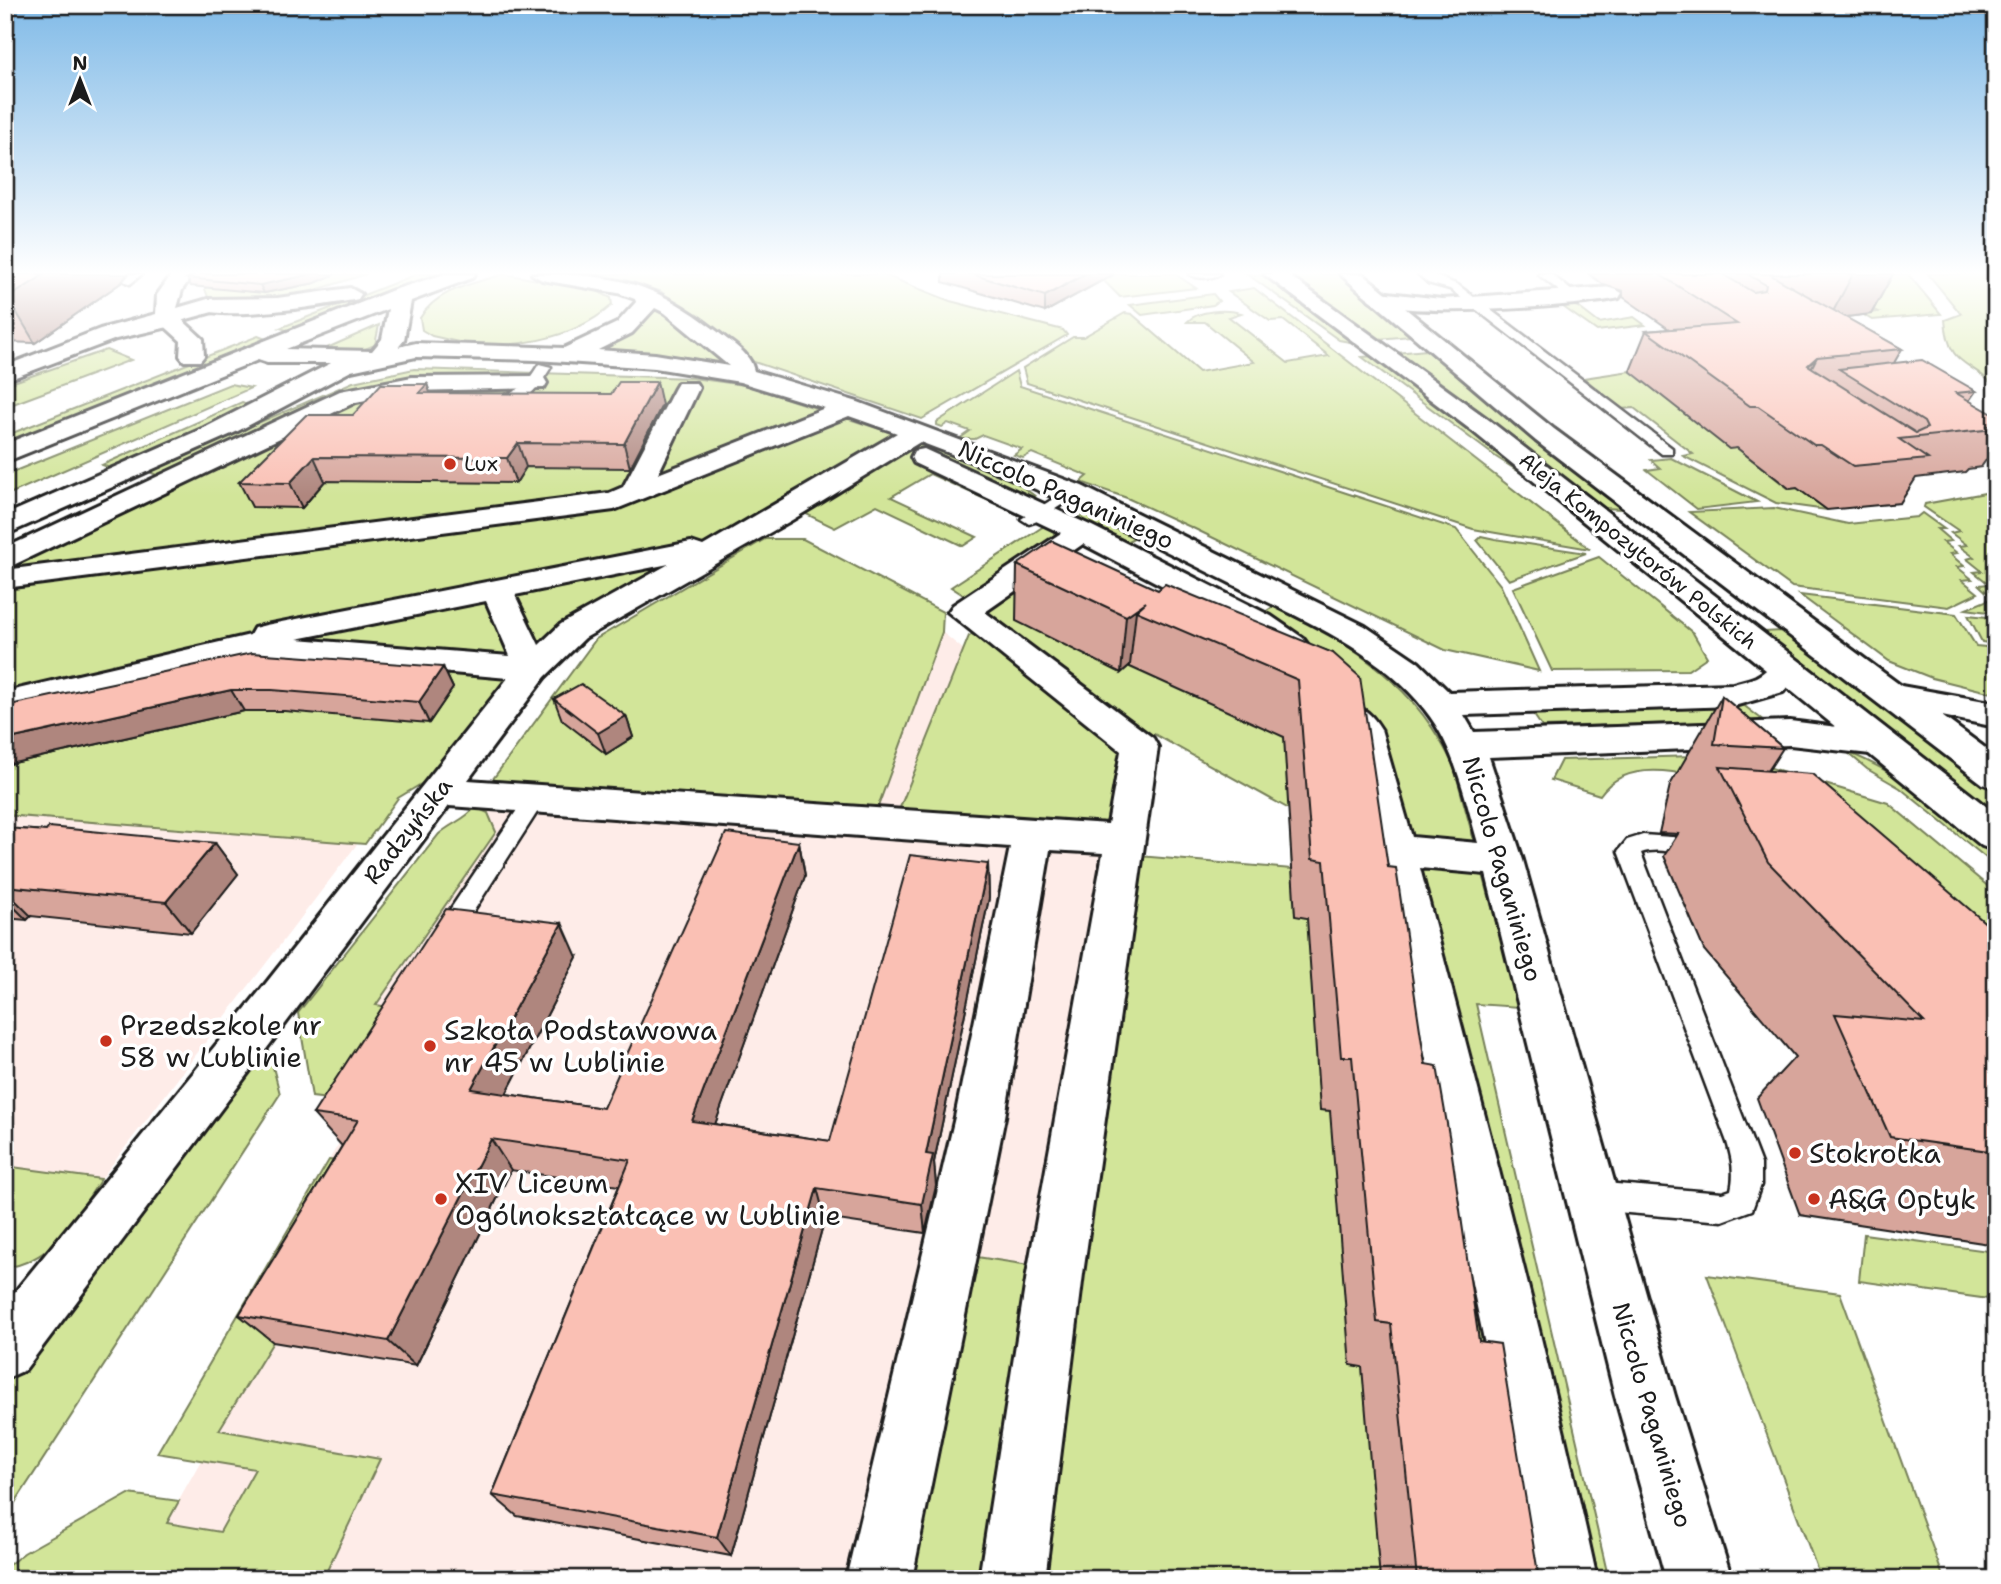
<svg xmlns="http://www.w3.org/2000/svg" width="2001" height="1584" font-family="'Shantell Sans',sans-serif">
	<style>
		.built { fill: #feece8 }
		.green { fill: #d2e599; stroke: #77805a; stroke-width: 2 }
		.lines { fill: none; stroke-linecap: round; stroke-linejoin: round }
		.lane-casing { stroke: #1c1c1c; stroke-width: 5 }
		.street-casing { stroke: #1c1c1c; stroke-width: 6 }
		.secondary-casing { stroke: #1c1c1c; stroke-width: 6 }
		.lane { fill: #fff; fill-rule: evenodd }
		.street { fill: #fff; fill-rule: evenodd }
		.secondary { fill: #fff; fill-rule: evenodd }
		.wall { fill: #d7a59b; stroke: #1c1c1c; stroke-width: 2 }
		.shaded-wall { fill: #af867e; stroke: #1c1c1c; stroke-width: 2 }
		.building { fill: #fac0b4; stroke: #1c1c1c; stroke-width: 2 }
		.poi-dot { fill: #c8321e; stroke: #fff; stroke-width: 2.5 }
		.labels { text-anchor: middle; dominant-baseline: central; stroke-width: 7; stroke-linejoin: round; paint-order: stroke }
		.far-poi-label { font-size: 21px; fill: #1c1c1c; stroke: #fff; text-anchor: start }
		.far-street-label { font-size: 21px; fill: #1c1c1c; stroke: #fff }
		.street-label { font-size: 24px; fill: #1c1c1c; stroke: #fff }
		.near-poi-label { font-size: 28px; fill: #1c1c1c; stroke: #fff; text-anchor: start }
	</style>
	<rect width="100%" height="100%" fill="#fff"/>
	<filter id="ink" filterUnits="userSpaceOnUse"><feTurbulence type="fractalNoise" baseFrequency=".0143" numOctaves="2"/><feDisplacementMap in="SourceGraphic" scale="14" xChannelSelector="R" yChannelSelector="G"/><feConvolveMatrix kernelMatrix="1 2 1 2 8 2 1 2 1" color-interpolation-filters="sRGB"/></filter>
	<g filter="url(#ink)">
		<g class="built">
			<path d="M765,539h38l140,73 -1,20 22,18 -64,160 213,14 -15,50 -113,705h-851l234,-414 -39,-5 33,-56 -50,-7 -14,-84 141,-179 11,-10 20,-9 126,-176z"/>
			<path d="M8,813l350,30 -257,336 -96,-13v-351z"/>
		</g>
		<g class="green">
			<path d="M217,274h149c-50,16 -106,38 -158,23l-3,-8z"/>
			<path d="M417,274h33l-157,58 -13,-4z"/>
			<path d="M504,274l91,16 16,8 1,7c-43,38 -102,42 -157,41l4,-4 -27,-6 -10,-6 -2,-12c17,-29 53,-34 84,-44z"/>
			<path d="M579,274h303l68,27 113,29 4,5 -145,84 -168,-57 -94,-71z"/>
			<path d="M1116,274h59l21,14 -76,9 -16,-16z"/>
			<path d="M1247,274l18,2 90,67 -16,-3z"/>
			<path d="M1288,274h52l71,62 -33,3z"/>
			<path d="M1794,274h114l33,40 -69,6 -10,-6 16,-2z"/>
			<path d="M1928,274h68v114c-26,-30 -47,-18 -51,-68l16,-6z"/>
			<path d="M1254,288l336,261 -117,-20 -446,-146 -4,-15 50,-31h10l42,-24 7,1 67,58 55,-10 -49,-40h-18c10,-12 39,-13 54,-9l-12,4 59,46 41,-7 -46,-36 -13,1 -41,-29z"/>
			<path d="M1213,294l6,7 -6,4 -71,10 -12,-10z"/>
			<path d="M1561,301l17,6 21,16 35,-6 11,8 -48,6 -38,-27z"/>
			<path d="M659,303l70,60 -64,-8 -74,-3 43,-24z"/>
			<path d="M379,325l-4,20 -20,8 -37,-1z"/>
			<path d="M258,336l13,5 -266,105v-10z"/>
			<path d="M106,350l25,10 -126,47v-22z"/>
			<path d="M1426,350l199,159 -23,-1 -206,-155z"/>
			<path d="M1374,356l99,74 59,50 -36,-23 -134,-100z"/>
			<path d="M414,369l278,9 53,7 150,49 -161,98 -194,112 -104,131 -38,23 -33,46 -360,-29v-269l154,-70 -12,-5 206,-89z"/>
			<path d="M1016,371l4,15 436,143 45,57 38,85 -94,-21 -250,-121 -68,-31 -46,-16 7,-6 -56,-23 -9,5 -9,-3 8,-6 -39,-14 -8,4h-16l11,-8 -22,-8 -6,4 -5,-2v-3z"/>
			<path d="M1630,371l99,77h8l52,41 8,-1 30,22 -51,-7 -93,-47 10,-2 -59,-46 -13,1 -37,-31z"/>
			<path d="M230,384l21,4 -246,108v-21z"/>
			<path d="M242,402l8,3 -135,65 -13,-5z"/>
			<path d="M917,441l96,39 22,16 10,30 25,9 -99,65 -20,-13 93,-61 -114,-52 -39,23 86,40 -14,9 -86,-41 -42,23 -33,-16z"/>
			<path d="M1671,458l86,44 -60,7 -50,-39 13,-2 -9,-8z"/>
			<path d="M1996,491v122l-30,-4 27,-11 -14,-13 10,-1 -15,-12 8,-1 -15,-12 7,-2 -15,-11 8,-1 -16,-12 8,-2 -35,-24 1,-3z"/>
			<path d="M1774,508l74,16 69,-7 5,-4 22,16h-7l14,12 -8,1 14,11 -7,1 14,12 -7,1 15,12 -10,1 16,13 -29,14 -157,-20 -103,-75z"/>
			<path d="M1093,510l48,24 -15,8 -48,-24z"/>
			<path d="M1481,536l14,3 91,14 -77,27 -32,-40z"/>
			<path d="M765,539h38l140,73 -1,20 -66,180 -386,-29 106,-144z"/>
			<path d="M1599,557l94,76 14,24 -19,13 -136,1 -39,-83z"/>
			<path d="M1027,575l327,159 29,2 -41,-44 -81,-77 16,-11c77,44 139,79 177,163l65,240 -43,-3 131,568 50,7h-764l64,-325 79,12 62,-392 6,-21 188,16 -3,-60 -135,-75 -29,28 -12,62 -214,-14 70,-174 30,-13 -19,-17z"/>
			<path d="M1800,595l156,19 20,32 10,1 10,15v32l-64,-16 -43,-17z"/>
			<path d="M1968,615l28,3v26l-14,-2z"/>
			<path d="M1782,631l214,163v26l-234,-188z"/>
			<path d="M1742,704l22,17 -222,6 -10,-15z"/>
			<path d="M1847,752c57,22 101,63 149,102v12l-96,-78 -33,-19z"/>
			<path d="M1728,755l160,48 108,90v105l-303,-222c-33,-8 -72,-11 -93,19l-49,-15 10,-20z"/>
			<path d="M475,807l13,6 8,19 -120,173 44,7 -58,91 -50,-6 -14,-84 141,-179c11,-10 29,-16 36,-27z"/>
			<path d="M267,1044l13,50 -275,424v-136z"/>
			<path d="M329,1160l39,5 -95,177 -54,88 161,29 -57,120h-318v-11l19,-15 105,-59 50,7 -12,22 53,9 35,-63 -98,-16z"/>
			<path d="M5,1166l96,13c-27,39 -44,81 -96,89z"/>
			<path d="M1864,1234l132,18v48l-137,-19z"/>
			<path d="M1707,1275l133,18 104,286h-123z"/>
		</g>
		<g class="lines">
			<g class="lane-casing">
				<g id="lane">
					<path d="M130,274h12l-12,10 -6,-3z"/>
					<path d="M1189,274h31c-7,5 -24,5 -31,0z"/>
					<path d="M1418,274h13l27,11 214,163v6h-10l-212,-165 -22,-6z"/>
					<path d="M1538,274h13l27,22 -10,2z"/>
					<path d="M539,364l12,3c-13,22 -29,42 -57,37v-6c25,-5 32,-13 45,-34z"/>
					<path d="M1072,487l8,5 -3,3 -42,27 -6,2 -8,-5z"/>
					<path d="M534,792l7,3 4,5 -90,140 -8,2 -8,-2 -4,-7 4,-7 88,-131z"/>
					<path d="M1643,835l57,4 8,2 3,6 -3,6c-22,6 -45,-8 -67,0l120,311v21l-9,25 -30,11 -129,-11 -10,-4 -4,-10 4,-10 10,-4 129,11 9,-3c4,-17 1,-32 -4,-48l-109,-291 9,-11z"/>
				</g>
			</g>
			<g class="street-casing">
				<g id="street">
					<path d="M172,274h21l-11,16 -5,18 31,-9 11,7 -3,5 -36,10 -3,4 -61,14 -111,42v-15l95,-37 56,-15 1,-19z"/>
					<path d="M532,274c83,0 120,7 186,58 14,12 32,20 36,39l104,31 224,84 283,140 53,36 31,30 284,-8c7,-2 16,-4 23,-7 19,-9 14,-23 41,-16l5,8 -19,23 -49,14 -270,9 10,17 316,-11 102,13 5,9 -5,9 -13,3 -89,-10 -301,12 34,103 152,536 57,183h-66l-51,-183 -129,-522 -66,-6c62,236 125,472 177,711h-66l-22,-121 -55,-260 -87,-381 -21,-84 -15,-18 5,-8c22,-6 34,4 45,22l31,108 66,6c-13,-45 -23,-96 -53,-133 -48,-62 -128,-92 -195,-127 -104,-52 -200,-101 -310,-141l-128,78 -207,118 -40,39 -77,103 640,44 13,-73 -173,-139 5,-7 108,-72 -147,-70 -3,-6 3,-6 10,-2 168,77 179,90 32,22 5,7 -9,13 -12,3 -12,-3 -5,-7 2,-3 -25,-18 -164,-86 -98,68 168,126 5,9 -75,527 -38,305h-66l48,-305 76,-421 -53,-3 -45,267 -93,462h-66l109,-462 55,-270 -561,-41 -424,564 -20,9v-75l254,-312 249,-314 -260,-23 -243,60v-23l245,-57 4,-7 12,-3 425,-83 12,4 194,-113 -48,-17 -235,94 -609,78v-18l604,-77 14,-6 52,-99 3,-5h18l3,5 -41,86 167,-66 -85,-26 -85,-14 -119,-8 -120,-3 -65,14 -115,61 -231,103v-20l199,-87 131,-67 81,-18 148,5 53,-25 19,-21 -1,-3 -17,-6 -76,-13zM655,308l10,5 64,53 -74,-12 -57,-4 34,-17zM669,564l-108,60 -22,21 -24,-50zM486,601l24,55 -213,-17z"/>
					<path d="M1611,287l11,6 -3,5c-33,8 -235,23 -251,0l11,-6 63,7z"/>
					<path d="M535,376l9,2 3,5 -3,5 -132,3 -56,11 -351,167v-21l335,-157 72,-14z"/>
					<path d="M1890,684l106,19v24l-118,-24 -6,-8 6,-8z"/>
				</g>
			</g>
			<g class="secondary-casing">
				<g id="secondary">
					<path d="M445,274h30l-3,4 -61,23 -7,39 -18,23h-119l-9,-3 -253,102v-18l388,-154zM388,309l-6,30 -10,12 -86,-2z"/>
					<path d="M1264,274h23l202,146 507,394v37l-14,-5 -511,-416z"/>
					<path d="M1340,274h23l191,155 442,327v32l-13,-4 -447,-343z"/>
					<path d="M350,288l11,6 -3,5c-24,5 -148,25 -161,7l11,-7 69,-1z"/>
					<path d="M169,313l8,2 26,24 1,17 -4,5h-16l-4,-5 1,-15 -23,-21z"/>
				</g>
			</g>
			<use href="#lane" class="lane"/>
			<use href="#street" class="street"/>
			<use href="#secondary" class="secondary"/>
		</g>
		<g class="wall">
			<path d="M5,274l117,8 -87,61 -30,-1z"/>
			<path d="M196,274h139l-20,9 -51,10 -73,-7 -4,-8z"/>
			<path d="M943,274h171l-69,38 -102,-30z"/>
			<path d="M1589,274h304l-22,40 -26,3 57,32 -8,14 82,28 -7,10 27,15v30l-15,21 -13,2 -3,3 -49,6 -16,25 -73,7 -30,-22 -7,1 -53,-41 -8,1 -99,-78 16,-40 23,-2 -46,-32v-6l-19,-6z"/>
			<path d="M427,384l3,9 232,12 -32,63 -104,-1 -10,16 -191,-2 -23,27 -50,-1 -13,-25 114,-67z"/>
			<path d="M1017,565l141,25 175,63 55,214 91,474 60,238h-159l-18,-212 -12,-2 -20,-254 -10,-1 -13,-192 -12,-2 -11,-179 -154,-70v-2l-9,8 -105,-52z"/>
			<path d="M443,667l10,21 -24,35 -145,-12h-40l-239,54v-59z"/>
			<path d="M1722,696l61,52 -15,23 228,161v313l-196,-30 -43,-117 38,-41 -91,-107 -40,-94 14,-22 -19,-1 11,-48z"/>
			<path d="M554,699l72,17 7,21 -27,17 -44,-34z"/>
			<path d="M5,828l210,15 23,31 -47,59 -160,-17 -4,4 -22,-2z"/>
			<path d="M799,842l6,34 -90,248 115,17 158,-277 1,34 -55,264 2,24 -11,47 -100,-15 -94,338 -214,-40 -25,-21 127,-309 -108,-16 -95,196 -143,-24 -34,-27 103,-169 -29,-32 264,-157 -71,137 97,14z"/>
		</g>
		<g class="shaded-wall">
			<path d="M45,274h82l-5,8 -87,61 -27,-45z"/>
			<path d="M313,274h22l-20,9 -51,10 -4,-8z"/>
			<path d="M1085,274h29l-69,38v-16z"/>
			<path d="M1853,274h40l-22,40 -42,5z"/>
			<path d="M1817,357l-21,41 12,-33z"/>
			<path d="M657,382l5,23 -32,63 -6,-24z"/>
			<path d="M427,384l8,23 -16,-14z"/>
			<path d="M518,443l8,24 -10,16 -9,-25z"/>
			<path d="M314,457l11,24 -23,27 -12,-25z"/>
			<path d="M1146,602l-10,9 -6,54 -9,8 5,-57z"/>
			<path d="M443,667l10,21 -24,35 -10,-21z"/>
			<path d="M231,690l13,21 -239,54v-25z"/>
			<path d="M626,716l7,21 -27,17 -8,-21z"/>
			<path d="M799,842l6,34 -100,276 -13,-31z"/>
			<path d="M215,843l23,31 -47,59 -25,-31z"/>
			<path d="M988,864l1,34 -55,264 2,24 -11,47 -3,-29 4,-50z"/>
			<path d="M5,890l26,26 -4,4 -22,-22z"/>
			<path d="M562,923l15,34 -85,164 -21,-32z"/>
			<path d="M491,1139l20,31 -95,196 -28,-25z"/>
			<path d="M817,1188l8,30 -94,338 -14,-19z"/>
		</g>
		<g class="building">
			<path d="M5,274h40l-37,24h-3z"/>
			<path d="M196,274h117l-53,11 -73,-7z"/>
			<path d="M971,274h114l-40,22z"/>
			<path d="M1659,274h63l31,18 12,-2 1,-5 -19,-11h22l133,75 -85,8 -9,8 108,68 11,-5 -3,-6 -85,-53 83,-9 54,31 -20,2 40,23v10h-7l5,3 -95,10 29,20 -75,7 -32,-21h-7l-56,-39h-8l-104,-75 91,-7z"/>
			<path d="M619,382h38l-33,62 -106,-1 -11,15 -193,-1 -24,26 -51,-1 67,-67h47l28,-31h46l-8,9 192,1z"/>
			<path d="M1052,541l106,49 7,-6 168,69 27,24 28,190 8,1 29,196 12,2 13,75 29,200 21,3 39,235h-122l-26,-255 -14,-2 -25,-265h-11l-17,-196 -12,-2 -14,-179 -162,-69 10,-9 -20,14 -109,-51z"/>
			<path d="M252,653l191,14 -24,35 -147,-12h-41l-226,50v-34z"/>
			<path d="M581,684l45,32 -28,17 -44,-34z"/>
			<path d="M1722,696l61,52 -69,-4z"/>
			<path d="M1720,767l92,7 184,158v220l-106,-15 -55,-123 89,8 -156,-160z"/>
			<path d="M49,827l166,16 -49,59 -161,-16v-58l41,3z"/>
			<path d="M726,833l73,9 -107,279 138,20 80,-286 78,9 -62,290 7,1 -11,49 -105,-16 -100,349 -225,-42 138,-335 -139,-21 -103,202 -149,-26 119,-195 -45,-6 133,-205 116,14 -91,166 132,19z"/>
		</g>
	</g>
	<linearGradient id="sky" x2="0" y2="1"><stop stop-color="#80bae7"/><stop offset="0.55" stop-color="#fff"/><stop offset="1" stop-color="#fff" stop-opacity="0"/></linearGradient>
	<rect width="2001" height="496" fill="url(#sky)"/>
	<g class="poi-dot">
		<circle cx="450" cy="464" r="7"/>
		<circle cx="106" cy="1041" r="7"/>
		<circle cx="430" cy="1046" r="7"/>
		<circle cx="1795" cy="1153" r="7"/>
		<circle cx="441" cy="1199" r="7"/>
		<circle cx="1814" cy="1199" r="7"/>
	</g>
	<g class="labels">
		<g class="far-poi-label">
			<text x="464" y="464">Lux</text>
		</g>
		<g class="far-street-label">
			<text transform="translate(1638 551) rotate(39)">Aleja Kompozytorów Polskich</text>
		</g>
		<g class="street-label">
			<text transform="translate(1066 495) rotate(24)">Niccolo Paganiniego</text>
			<text transform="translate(408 831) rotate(-52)">Radzyńska</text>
			<text transform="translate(1502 869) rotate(74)">Niccolo Paganiniego</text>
			<text transform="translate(1652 1415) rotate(74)">Niccolo Paganiniego</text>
		</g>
		<g class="near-poi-label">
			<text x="120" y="1025">Przedszkole nr<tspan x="120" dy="32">58 w Lublinie</tspan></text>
			<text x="444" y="1030">Szkoła Podstawowa<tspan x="444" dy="32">nr 45 w Lublinie</tspan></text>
			<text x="1809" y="1153">Stokrotka</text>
			<text x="455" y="1183">XIV Liceum<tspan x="455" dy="32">Ogólnokształcące w Lublinie</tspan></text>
			<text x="1828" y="1199">A&amp;G Optyk</text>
		</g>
	</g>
	<rect width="2001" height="1584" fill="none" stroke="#fff" stroke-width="28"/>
	<rect x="14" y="14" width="1973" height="1556" fill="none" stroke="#1c1c1c" stroke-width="2.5" filter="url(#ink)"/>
	<g transform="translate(80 80)" stroke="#ffffff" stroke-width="5" paint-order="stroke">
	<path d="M0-5L12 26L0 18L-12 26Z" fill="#1c1c1c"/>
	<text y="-10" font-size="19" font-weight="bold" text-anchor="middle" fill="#1c1c1c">N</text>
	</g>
</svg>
